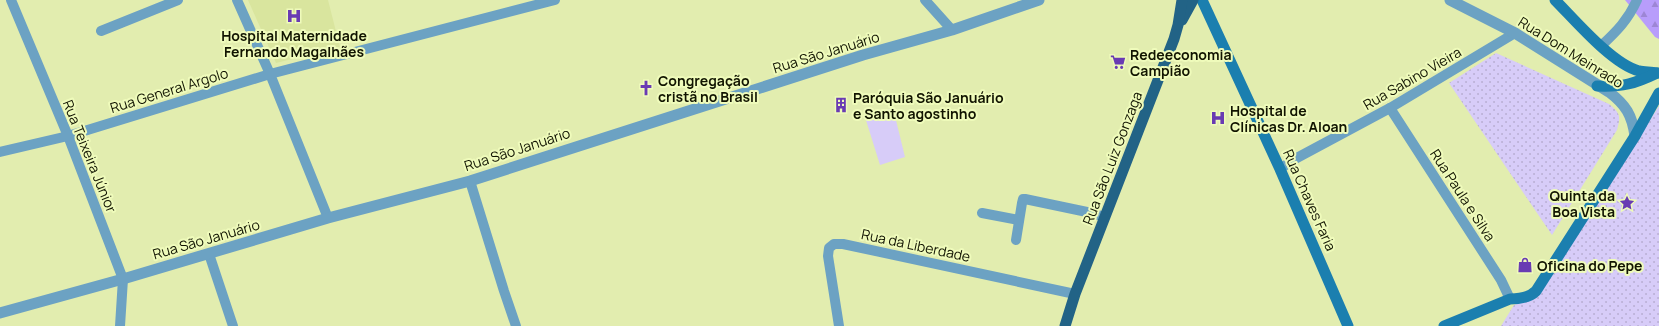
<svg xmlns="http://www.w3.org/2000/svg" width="1659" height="326" font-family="Manrope,sans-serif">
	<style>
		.built { fill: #d9e59e }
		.green { fill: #d7ccf8 }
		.forest { fill: url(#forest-firs) }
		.park { fill: url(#park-dots) }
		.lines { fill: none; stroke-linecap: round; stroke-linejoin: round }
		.minor { stroke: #6ca2c3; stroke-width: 10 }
		.tertiary { stroke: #6ca2c3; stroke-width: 11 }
		.secondary { stroke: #1b7faf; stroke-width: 11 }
		.primary { stroke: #226386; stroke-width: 11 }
		.labels { text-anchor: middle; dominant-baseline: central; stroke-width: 4; stroke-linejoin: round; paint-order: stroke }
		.poi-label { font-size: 14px; font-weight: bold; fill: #111400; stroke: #effbbb; text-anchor: start }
		.street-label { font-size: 14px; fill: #111400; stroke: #effbbb }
	</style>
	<defs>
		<pattern id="forest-firs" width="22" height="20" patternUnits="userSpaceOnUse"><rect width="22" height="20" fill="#b89dfb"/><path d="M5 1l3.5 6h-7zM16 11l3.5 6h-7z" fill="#9d86d5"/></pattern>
		<pattern id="park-dots" width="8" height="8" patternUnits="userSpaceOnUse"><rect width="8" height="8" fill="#d7ccf8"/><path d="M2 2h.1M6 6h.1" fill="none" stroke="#b8aed3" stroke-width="1.8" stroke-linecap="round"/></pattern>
	</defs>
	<rect width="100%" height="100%" fill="#e2edaf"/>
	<path class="built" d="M248,0h80l12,47 -64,16z"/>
	<path class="green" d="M893,108l12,49 -25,8 -15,-48z"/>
	<path class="forest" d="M1625,0h34v39l-4,-2z"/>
	<g class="park">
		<path d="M1496,53l113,51c11,9 12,12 8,26l-65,105 -103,-152z"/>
		<path d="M1659,106v220h-158l13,-21 19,-6z"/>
	</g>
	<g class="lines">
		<g class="minor">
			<path d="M11,0l57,136 55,143 -3,47"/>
			<path d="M237,0l33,74 58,144"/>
			<path d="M925,0l27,30"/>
			<path d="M101,31l77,-31"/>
			<path d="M1601,46c16,-15 27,-26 36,-46"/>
			<path d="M1390,108l111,172 9,19"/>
			<path d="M0,152l68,-16 202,-62 285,-74"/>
			<path d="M1280,169l13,-9 97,-52 125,-75"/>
			<path d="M470,181l34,110 12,35"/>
			<path d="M982,213l37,7"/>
			<path d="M1016,240l6,-37 1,-4h2l62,13 18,5"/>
			<path d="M209,254l24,72"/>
			<path d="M839,326l-11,-70 1,-8 5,-4h9l232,50"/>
		</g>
		<g class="tertiary">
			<path d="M1450,0l65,33 94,59c17,13 23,23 26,44"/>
			<path d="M0,313l123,-34 205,-61 142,-37 393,-126 89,-25 87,-30"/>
		</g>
		<g class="secondary">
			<path d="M1202,0l78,169 68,157"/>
			<path d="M1555,0c20,20 57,64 84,71 5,1 12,1 18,2"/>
			<path d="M1597,86c26,1 37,-2 60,-13"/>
			<path d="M1444,326l66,-27c9,0 19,-1 26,-8l99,-155 24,-43"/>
		</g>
		<g class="primary">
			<path d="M1182,20l11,-20"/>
			<path d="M1065,326l10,-32 99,-255 4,-14 4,-25"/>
		</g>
	</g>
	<defs>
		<g id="hospital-bare" transform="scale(1.2)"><path d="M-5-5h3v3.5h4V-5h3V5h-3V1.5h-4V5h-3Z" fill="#693bb3" stroke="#effbbb" stroke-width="2.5" paint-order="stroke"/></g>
		<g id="supermarket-bare" transform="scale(1.2)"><path d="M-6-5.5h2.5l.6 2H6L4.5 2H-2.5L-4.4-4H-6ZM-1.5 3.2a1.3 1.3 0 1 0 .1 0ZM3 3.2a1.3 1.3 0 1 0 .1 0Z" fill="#693bb3" stroke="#effbbb" stroke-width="2.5" paint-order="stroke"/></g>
		<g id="church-bare" transform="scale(1.2)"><path d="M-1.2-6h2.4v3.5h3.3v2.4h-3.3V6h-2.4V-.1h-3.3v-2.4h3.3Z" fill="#693bb3" stroke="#effbbb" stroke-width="2.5" paint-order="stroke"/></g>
		<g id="building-bare" transform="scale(1.2)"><path d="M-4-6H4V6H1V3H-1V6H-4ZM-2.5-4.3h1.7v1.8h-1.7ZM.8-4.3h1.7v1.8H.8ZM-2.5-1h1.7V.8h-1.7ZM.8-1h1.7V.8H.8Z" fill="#693bb3" stroke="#effbbb" stroke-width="2.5" paint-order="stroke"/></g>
		<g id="sight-bare" transform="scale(1.2)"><path d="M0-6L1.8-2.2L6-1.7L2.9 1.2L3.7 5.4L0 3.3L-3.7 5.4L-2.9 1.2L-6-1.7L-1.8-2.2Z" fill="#693bb3" stroke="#effbbb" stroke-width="2.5" paint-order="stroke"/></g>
		<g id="shop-bare" transform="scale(1.2)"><path d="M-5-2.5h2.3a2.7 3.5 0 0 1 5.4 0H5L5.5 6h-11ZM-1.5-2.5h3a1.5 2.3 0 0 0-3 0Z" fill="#693bb3" stroke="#effbbb" stroke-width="2.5" paint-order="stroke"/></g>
	</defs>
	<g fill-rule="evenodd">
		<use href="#hospital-bare" x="294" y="16"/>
		<use href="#supermarket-bare" x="1118" y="62"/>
		<use href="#church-bare" x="646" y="88"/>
		<use href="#building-bare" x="841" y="105"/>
		<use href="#hospital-bare" x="1218" y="118"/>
		<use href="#sight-bare" x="1627" y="203"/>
		<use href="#shop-bare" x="1525" y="265"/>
	</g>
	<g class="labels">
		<g class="poi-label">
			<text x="294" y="35" text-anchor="middle">Hospital Maternidade<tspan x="294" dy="16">Fernando Magalhães</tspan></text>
			<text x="1130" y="54">Redeeconomia<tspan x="1130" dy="16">Campião</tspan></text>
			<text x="658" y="80">Congregação<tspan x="658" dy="16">cristã no Brasil</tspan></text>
			<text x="853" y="97">Paróquia São Januário<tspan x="853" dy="16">e Santo agostinho</tspan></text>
			<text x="1230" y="110">Hospital de<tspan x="1230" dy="16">Clínicas Dr. Aloan</tspan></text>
			<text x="1615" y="195" text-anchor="end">Quinta da<tspan x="1615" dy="16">Boa Vista</tspan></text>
			<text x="1537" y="265">Oficina do Pepe</text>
		</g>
		<g class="street-label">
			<text transform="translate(826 52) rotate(-17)">Rua São Januário</text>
			<text transform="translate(1571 52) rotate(32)">Rua Dom Meinrado</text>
			<text transform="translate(1412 78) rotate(-30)">Rua Sabino Vieira</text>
			<text transform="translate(169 90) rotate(-17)">Rua General Argolo</text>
			<text transform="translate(517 149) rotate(-18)">Rua São Januário</text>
			<text transform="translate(90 156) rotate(68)">Rua Teixeira Júnior</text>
			<text transform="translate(1112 158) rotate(-69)">Rua São Luiz Gonzaga</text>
			<text transform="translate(1463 195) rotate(57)">Rua Paula e Silva</text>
			<text transform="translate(1310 200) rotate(66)">Rua Chaves Faria</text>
			<text transform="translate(206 239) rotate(-16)">Rua São Januário</text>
			<text transform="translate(916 245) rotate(12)">Rua da Liberdade</text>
		</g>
	</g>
</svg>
